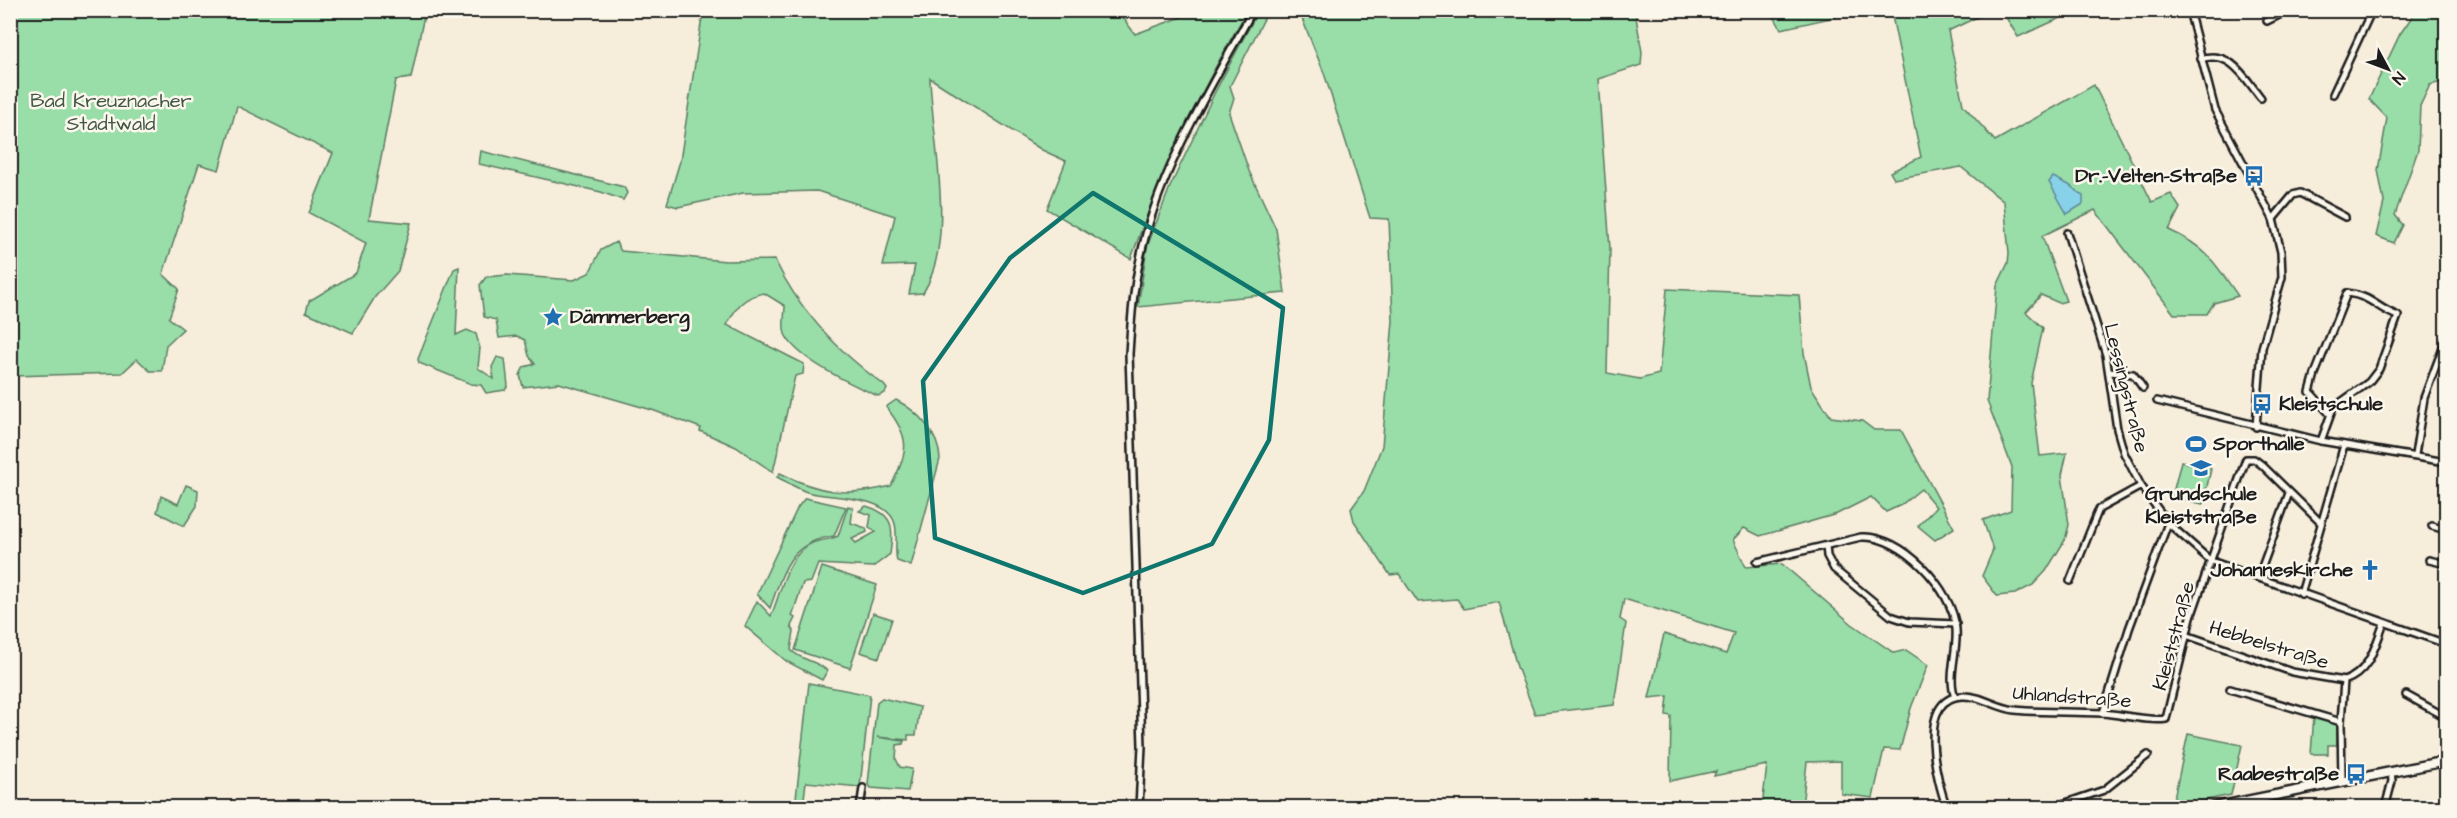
<svg xmlns="http://www.w3.org/2000/svg" width="2457" height="818" font-family="'Architects Daughter',sans-serif">
	<style>
		.green { fill: #99dda8; stroke: #5a7c62; stroke-width: 1.5 }
		.water { fill: #88d2e9; stroke: #5d8997; stroke-width: 1.5 }
		.lines { fill: none; stroke-linecap: round; stroke-linejoin: round }
		.street-casing { stroke: #1c1c1c; stroke-width: 10 }
		.secondary-casing { stroke: #1c1c1c; stroke-width: 13 }
		.street { stroke: #fbf7ec; stroke-width: 5 }
		.secondary { stroke: #fbf7ec; stroke-width: 8 }
		.marked { fill: none; stroke: #0f766e; stroke-width: 4.5; stroke-linejoin: round }
		.labels { text-anchor: middle; dominant-baseline: central; stroke-width: 5; stroke-linejoin: round; paint-order: stroke }
		.park-label { font-size: 20px; fill: #425646; stroke: #fbf7ec }
		.poi-label { font-size: 20px; font-weight: bold; fill: #1c1c1c; stroke: #fbf7ec; text-anchor: end }
		.street-label { font-size: 20px; fill: #1c1c1c; stroke: #fbf7ec }
	</style>
	<rect width="100%" height="100%" fill="#f7eddb"/>
	<filter id="ink" filterUnits="userSpaceOnUse"><feTurbulence type="fractalNoise" baseFrequency=".0167" numOctaves="2"/><feDisplacementMap in="SourceGraphic" scale="12" xChannelSelector="R" yChannelSelector="G"/><feConvolveMatrix kernelMatrix="1 2 1 2 8 2 1 2 1" color-interpolation-filters="sRGB"/></filter>
	<g filter="url(#ink)">
		<g class="green">
			<path d="M10,11h415l-14,67 -15,2 -27,139 42,4 -13,48 -23,26 -22,36 -47,-21 3,-11 47,-28 10,-30 -57,-30 24,-60 -96,-47 -18,64 -20,-6 -36,110 16,15 -10,29 14,11 -17,16 -4,26h-12l-13,-12 -15,14 -111,3z"/>
			<path d="M703,11h420l3,11 9,12 63,-23h49c-46,79 -86,161 -116,248l-84,-50 19,-48 -24,-11 -112,-72c2,63 27,161 -7,215l-14,1 6,-29 -32,1 12,-50 -78,-25 -74,2 -65,14 -11,-3 13,-43z"/>
			<path d="M1258,11h10l-38,75 4,12 -5,15 20,58 27,58 9,64 -147,14 9,-60 23,-60 45,-95z"/>
			<path d="M1299,11h336l7,41 -1,13 -43,14 12,170 -3,124 33,6 19,-5 8,-85 132,6 5,58 7,34 20,30 31,4 12,9h27l53,98 -19,12 -17,-14 18,-19 -15,-18 -20,16 -15,7 -15,-15 -34,17 -77,22 -16,-8 -11,12 13,27 36,-3 70,60 42,29 12,-3 22,15 -17,43 -11,42 -16,-1 -11,49 -32,-4v-33l-34,1 -5,45h-40l5,-42 -53,11 2,-5 -46,10 1,-65 -5,-1 2,-19 -19,2 15,-64 62,20 8,-21 -110,-34 -4,20 6,4 -12,82 -79,9 -18,-47 -18,-65 -35,7 -7,-10 -39,3 -19,-28 -9,1 -36,-54 -3,-12 13,-18 18,-45 11,-125 -4,-102 -19,-1 -46,-145z"/>
			<path d="M1771,11h91l-81,18z"/>
			<path d="M1891,11h99l-42,20 15,74 32,36 99,-56 58,117 19,-8 9,14 -11,22c38,17 46,33 69,66l-24,7 -7,11h-33l-79,-104 -53,26 24,65 -7,2 -18,-8 -15,17 17,16 -12,55 9,73 27,-3 -5,22 7,50 -4,15 -19,31 -13,14 -18,9 -18,2 -15,-20 11,-26 -10,-30 28,-10 1,-43 -25,-66 10,-115 11,-23 1,-10 -5,-51 -43,-35 -67,12 -4,-7 31,-15z"/>
			<path d="M2002,11h59l2,6 -45,20z"/>
			<path d="M2416,11h30v70l-16,4 -10,21 -2,44 -23,65 8,10 -9,18 -18,-7 8,-34 -6,-32 9,-52 -18,-19 31,-65z"/>
			<path d="M481,151l143,36 3,6 -4,7 -22,-8 -122,-28z"/>
			<path d="M616,242l5,9 105,10 49,-1c24,51 64,92 109,125l3,4 -2,4 -7,3c-25,-11 -82,-37 -93,-62 -3,-8 0,-20 0,-28l-21,-13c-21,4 -28,14 -37,32l77,39 -1,10 -8,2 -22,96 -37,-25 -36,-16 1,-3 -49,-18 -93,-27 -36,4 -3,-12 4,-8 11,-3 -6,-8 -4,-16 -8,-4 -18,2 -3,-18 -12,-3 -4,-32 6,-8 21,-2 67,5 15,-7 12,-23z"/>
			<path d="M459,267l-3,68 11,-5 9,4 4,14 -2,20 16,11 -2,-12 5,-10 8,2 3,27 -3,4 -19,3 -5,-8 -10,-1 -52,-21 -1,-4 36,-90z"/>
			<path d="M896,400c22,11 43,34 44,59l-29,107 -14,-5c-3,-12 1,-25 -2,-37 -8,-30 -65,-25 -88,-32 -11,-4 -20,-10 -30,-15l3,-4c39,20 68,24 111,13 17,-35 21,-47 -5,-79z"/>
			<path d="M2181,461l30,8 -8,35 -31,-7z"/>
			<path d="M186,485l12,5 -1,16 -13,20 -27,-14 4,-16 17,8z"/>
			<path d="M805,498l41,9 -12,29c-45,6 -50,34 -64,72l-13,-14 41,-87z"/>
			<path d="M848,506l5,2 -2,15 15,5 1,4 -15,7 4,4 20,-11 -7,-5 2,-12 -12,-4 7,-5c28,8 28,22 24,48l-17,13 -55,-3 -7,18 -8,1 -11,33 3,2 -4,8 3,5 -3,19c10,11 26,10 36,21l-5,9 -36,-19 -41,-35 12,-25 14,15c10,-23 14,-55 36,-70 9,-7 21,-5 31,-10z"/>
			<path d="M822,567l55,18 -27,83 -55,-18z"/>
			<path d="M873,613l19,6 -13,39 -19,-6z"/>
			<path d="M809,683l61,12 -10,92 -54,-5 -3,25h-8z"/>
			<path d="M882,698l38,9 -4,28h-8v5l-31,-3 27,4 -1,3 -6,1 -1,14 4,8 12,2 -4,22 -37,-3 -3,-4 9,-82z"/>
			<path d="M2314,715l23,8v22h-9v9h-17z"/>
			<path d="M2188,734l54,11 -11,50 -59,12z"/>
		</g>
		<path class="water" d="M2053,177l16,8 14,11v8l-16,10 -18,-32z"/>
		<g class="lines">
			<g class="street-casing">
				<g id="street">
					<path d="M2189,10l26,100 58,109 8,33 1,25 -20,71 -6,79"/>
					<path d="M2358,10l11,6"/>
					<path d="M2267,21l22,-11"/>
					<path d="M2201,59c29,-10 44,19 60,39"/>
					<path d="M2333,94l39,-84"/>
					<path d="M2273,219l20,-24 7,-2 45,24"/>
					<path d="M2067,233l39,122 11,74 7,24 17,33 27,37 43,38 235,83"/>
					<path d="M2109,372l24,2 10,14"/>
					<path d="M2157,401l164,40 125,21"/>
					<path d="M2321,441l12,-33 36,-26 10,-13 19,-53c-22,-8 -26,-20 -51,-23l-32,81 -5,18 20,22"/>
					<path d="M2415,455l9,-57 22,-59"/>
					<path d="M2432,526l14,4"/>
					<path d="M1826,546l1,10 7,13 57,47 18,6 47,2"/>
					<path d="M2429,560l17,4"/>
					<path d="M1757,562l104,-25c40,-3 92,52 95,92 2,22 -9,47 -1,68"/>
					<path d="M2258,578l31,-85"/>
					<path d="M2070,581l29,-72 42,-23"/>
					<path d="M2301,594l43,-149"/>
					<path d="M2186,635l106,37 52,9"/>
					<path d="M2444,643l2,-11"/>
					<path d="M2230,689l111,33"/>
					<path d="M2406,695l40,22"/>
					<path d="M2103,713l26,-84 39,-106"/>
					<path d="M2342,781l-1,-59 3,-41c26,-9 31,-35 40,-58"/>
					<path d="M860,808l3,-20"/>
					<path d="M1139,808l3,-62 -13,-392c2,-32 4,-64 11,-95 17,-86 71,-172 113,-249"/>
					<path d="M1947,808c-10,-26 -32,-110 15,-112 19,-1 34,12 53,14 28,3 58,1 87,3 18,1 47,9 64,6l25,-102 55,-158h8l8,6 59,58"/>
					<path d="M2051,808l53,-18 44,-35"/>
					<path d="M2385,808l7,-27 -1,-10"/>
				</g>
			</g>
			<g class="secondary-casing">
				<path id="secondary" d="M2211,808l235,-47"/>
			</g>
			<use href="#street" class="street"/>
			<use href="#secondary" class="secondary"/>
		</g>
	</g>
	<path class="marked" d="M1093,193l190,115 -14,132 -57,104 -129,49 -148,-55 -12,-157 87,-123z"/>
	<defs>
		<g id="bus-bare" transform="scale(1.62)"><path d="M-5-6H5V4H4V6H2V4H-2V6H-4V4H-5ZM-3.5-4V0h7V-4ZM-3.5 1.2v1.5H-2V1.2ZM2 1.2v1.5H3.5V1.2Z" fill="#1f6fb2" stroke="#fbf7ec" stroke-width="2.5" paint-order="stroke"/></g>
		<g id="sight-bare" transform="scale(1.62)"><path d="M0-6L1.8-2.2L6-1.7L2.9 1.2L3.7 5.4L0 3.3L-3.7 5.4L-2.9 1.2L-6-1.7L-1.8-2.2Z" fill="#1f6fb2" stroke="#fbf7ec" stroke-width="2.5" paint-order="stroke"/></g>
		<g id="stadium-bare" transform="scale(1.62)"><path d="M0-5a6.5 5 0 1 0 0 10a6.5 5 0 1 0 0-10ZM-3.5-1.8h7v3.6h-7Z" fill="#1f6fb2" stroke="#fbf7ec" stroke-width="2.5" paint-order="stroke"/></g>
		<g id="school-bare" transform="scale(1.62)"><path d="M0-5L7-2L0 1L-7-2ZM-4 1L0 2.5L4 1V4Q0 6-4 4Z" fill="#1f6fb2" stroke="#fbf7ec" stroke-width="2.5" paint-order="stroke"/></g>
		<g id="church-bare" transform="scale(1.62)"><path d="M-1.2-6h2.4v3.5h3.3v2.4h-3.3V6h-2.4V-.1h-3.3v-2.4h3.3Z" fill="#1f6fb2" stroke="#fbf7ec" stroke-width="2.5" paint-order="stroke"/></g>
	</defs>
	<g fill-rule="evenodd">
		<use href="#bus-bare" x="2254" y="176"/>
		<use href="#sight-bare" x="553" y="317"/>
		<use href="#bus-bare" x="2262" y="404"/>
		<use href="#stadium-bare" x="2196" y="444"/>
		<use href="#school-bare" x="2201" y="468"/>
		<use href="#church-bare" x="2370" y="570"/>
		<use href="#bus-bare" x="2356" y="774"/>
	</g>
	<g class="labels">
		<g class="park-label">
			<text x="111" y="101">Bad Kreuznacher<tspan x="111" dy="23">Stadtwald</tspan></text>
		</g>
		<g class="poi-label">
			<text x="2237" y="176">Dr.-Velten-Straße</text>
			<text x="570" y="317" text-anchor="start">Dämmerberg</text>
			<text x="2279" y="404" text-anchor="start">Kleistschule</text>
			<text x="2213" y="444" text-anchor="start">Sporthalle</text>
			<text x="2201" y="494" text-anchor="middle">Grundschule<tspan x="2201" dy="23">Kleiststraße</tspan></text>
			<text x="2353" y="570">Johanneskirche</text>
			<text x="2339" y="774">Raabestraße</text>
		</g>
		<g class="street-label">
			<text transform="translate(2126 388) rotate(76)">Lessingstraße</text>
			<text transform="translate(2174 636) rotate(-75)">Kleiststraße</text>
			<text transform="translate(2269 645) rotate(17)">Hebbelstraße</text>
			<text transform="translate(2072 697) rotate(4)">Uhlandstraße</text>
		</g>
	</g>
	<rect width="2457" height="818" fill="none" stroke="#fbf7ec" stroke-width="36"/>
	<rect x="18" y="18" width="2421" height="782" fill="none" stroke="#1c1c1c" stroke-width="2" filter="url(#ink)"/>
	<g transform="translate(2388 69) rotate(131)" stroke="#fbf7ec" stroke-width="4.5" paint-order="stroke">
	<path d="M0-4.5L10 22L0 15L-10 22Z" fill="#1c1c1c"/>
	<text y="-9" font-size="16" font-weight="bold" text-anchor="middle" fill="#1c1c1c">N</text>
	</g>
</svg>
